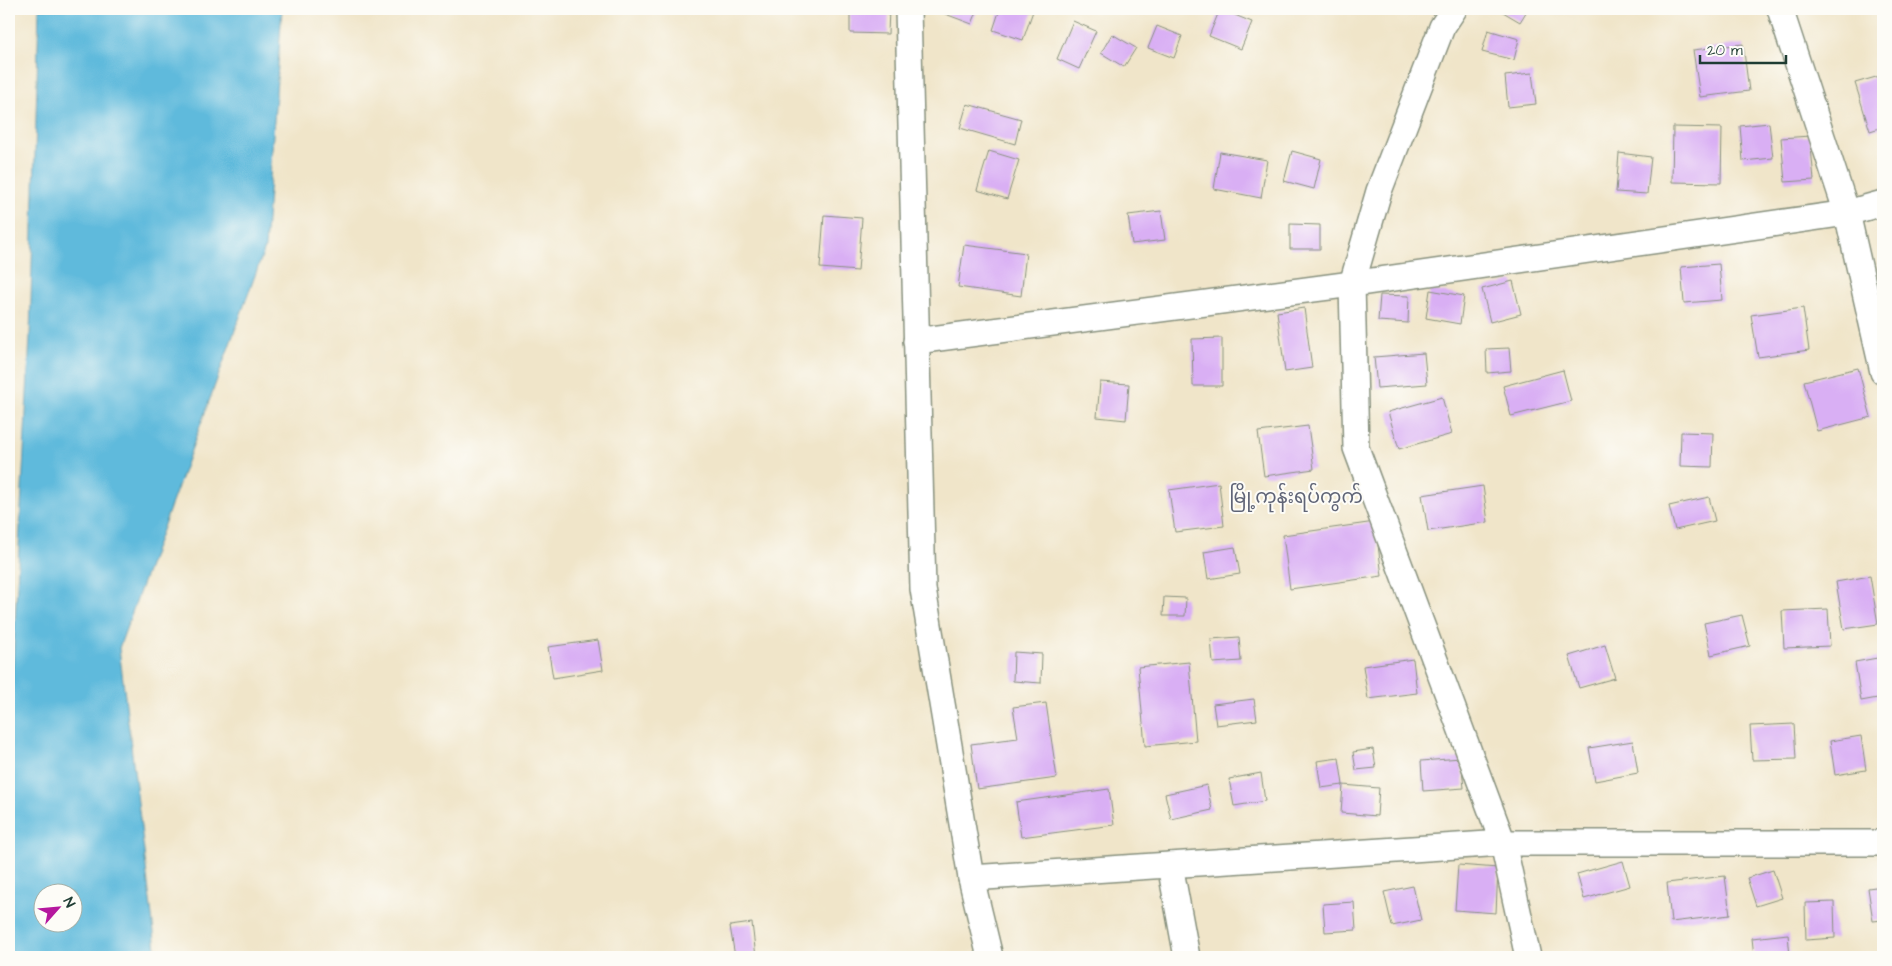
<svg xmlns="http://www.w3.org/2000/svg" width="1892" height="966" font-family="'Architects Daughter','Noto Sans Myanmar',sans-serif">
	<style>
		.water { fill: #5ebadc; stroke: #3e7c88; fill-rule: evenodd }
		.building { fill: #d9aff4 }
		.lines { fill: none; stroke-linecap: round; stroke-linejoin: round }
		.street-casing { stroke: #88917e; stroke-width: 28 }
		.street { stroke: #fff; stroke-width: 25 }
		.labels { text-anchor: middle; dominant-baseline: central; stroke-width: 4; stroke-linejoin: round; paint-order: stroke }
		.quarter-label { font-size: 19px; fill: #606577; stroke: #fdfcf7 }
	</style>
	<rect width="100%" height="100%" fill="#fdfcf7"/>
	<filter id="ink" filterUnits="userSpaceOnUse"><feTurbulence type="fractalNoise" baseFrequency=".02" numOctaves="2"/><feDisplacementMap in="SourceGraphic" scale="10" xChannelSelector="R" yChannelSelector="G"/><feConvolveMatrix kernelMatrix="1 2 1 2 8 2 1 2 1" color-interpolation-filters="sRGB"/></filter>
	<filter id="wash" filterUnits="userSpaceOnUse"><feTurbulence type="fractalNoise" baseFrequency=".0096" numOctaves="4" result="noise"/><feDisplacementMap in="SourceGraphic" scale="20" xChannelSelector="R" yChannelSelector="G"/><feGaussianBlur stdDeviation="1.12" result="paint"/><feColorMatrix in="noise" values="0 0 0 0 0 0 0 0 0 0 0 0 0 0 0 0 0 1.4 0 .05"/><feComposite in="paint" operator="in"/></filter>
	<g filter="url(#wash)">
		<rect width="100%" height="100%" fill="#f0e5c9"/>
		<path class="water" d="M39,9h243l-17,239 -146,400 38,309h-148v-219l21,-402zM42,894h30v30h-30z"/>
		<g id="blocks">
			<g class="building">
				<path d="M850,9h39l-1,25 -38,-1z"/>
				<path d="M941,9h37l-6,15 -32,-12z"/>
				<path d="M1000,9l33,2 -10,29 -30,-10z"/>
				<path d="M1220,9l32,13 -11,27 -32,-13z"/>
				<path d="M1498,9h30l-8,13z"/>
				<path d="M1073,21l23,10 -17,38 -22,-10z"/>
				<path d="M1157,26l25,10 -8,22 -26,-10z"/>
				<path d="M1488,30l31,9 -5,21 -32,-8z"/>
				<path d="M1112,34l24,14 -12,19 -23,-14z"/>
				<path d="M1743,44l6,47 -49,6 -7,-47z"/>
				<path d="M1532,73l4,31 -28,3 -3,-31z"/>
				<path d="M1883,75v52l-13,4 -15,-48z"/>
				<path d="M967,104l54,15 -6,25 -55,-16z"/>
				<path d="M1769,123l4,35 -30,3 -3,-35z"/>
				<path d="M1673,127l49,1 -1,55 -49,-1z"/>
				<path d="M1810,136l4,44 -29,2 -4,-44z"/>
				<path d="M989,151l30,9 -12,39 -30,-9z"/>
				<path d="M1292,151l29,8 -7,30 -30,-8z"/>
				<path d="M1220,152l47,8 -6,38 -47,-9z"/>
				<path d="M1619,153l32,4 -4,37 -31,-2z"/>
				<path d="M1161,211l4,29 -33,4 -4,-29z"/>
				<path d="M824,215l38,3 -4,53 -38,-3z"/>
				<path d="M1290,224l30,1v24h-30z"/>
				<path d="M964,245l62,8 -5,43 -63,-9z"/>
				<path d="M1719,264l3,36 -38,3 -3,-36z"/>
				<path d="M1513,281l8,33 -31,8 -8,-33z"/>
				<path d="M1430,290l34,6 -4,28 -34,-6z"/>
				<path d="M1380,295l29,1 -1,27 -30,-2z"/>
				<path d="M1304,308l8,60 -27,4 -8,-60z"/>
				<path d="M1803,308l6,42 -51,7 -7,-42z"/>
				<path d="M1222,338v48h-29l-1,-47z"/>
				<path d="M1509,348l2,23 -24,2 -1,-24z"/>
				<path d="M1424,353l3,31 -50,4 -3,-31z"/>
				<path d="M1858,368l13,49 -54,14 -13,-50z"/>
				<path d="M1563,370l8,31 -60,15 -8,-30z"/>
				<path d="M1100,382l29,2 -3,36 -29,-3z"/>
				<path d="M1442,397l10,37 -53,15 -11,-37z"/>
				<path d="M1308,426l6,43 -50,7 -6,-44z"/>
				<path d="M1681,432l32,1 -1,34 -32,-1z"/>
				<path d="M1219,483l5,43 -49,6 -6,-42z"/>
				<path d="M1483,486l5,36 -60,9 -6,-36z"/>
				<path d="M1709,497l6,24 -40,9 -6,-24z"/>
				<path d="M1375,522l7,54 -92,13 -7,-54z"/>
				<path d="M1235,547l5,27 -32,5 -4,-27z"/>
				<path d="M1870,576l8,48 -34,5 -8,-47z"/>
				<path d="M1164,597l22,1 -1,18h-22z"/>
				<path d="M1828,609l2,37 -46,2 -2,-37z"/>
				<path d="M1742,615l8,31 -39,9 -7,-32z"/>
				<path d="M1239,637l2,24 -28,2 -2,-24z"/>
				<path d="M598,640l5,30 -50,8 -5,-31z"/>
				<path d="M1605,645l10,33 -36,10 -10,-32z"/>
				<path d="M1014,652l28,2 -1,29 -28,-2z"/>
				<path d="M1883,657v40l-22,4 -6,-39z"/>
				<path d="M1413,659l4,34 -49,6 -5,-33z"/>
				<path d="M1189,662l7,79 -51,5 -7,-79z"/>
				<path d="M1254,699l3,21 -41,5 -3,-21z"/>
				<path d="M1046,703l11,75 -80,11 -6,-45 47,-6 -5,-31z"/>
				<path d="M1794,724l2,35 -44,1 -2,-34z"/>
				<path d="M1861,736l5,34 -31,5 -5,-34z"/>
				<path d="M1633,741l5,32 -43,8 -6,-33z"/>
				<path d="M1373,749l3,19 -20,2 -3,-18z"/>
				<path d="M1339,758l4,27 36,3 -2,28 -36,-3 2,-28 -22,3 -4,-27z"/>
				<path d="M1461,758l3,30 -41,3 -2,-30z"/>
				<path d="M1261,773l4,28 -31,5 -5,-27z"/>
				<path d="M1207,785l5,25 -41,9 -6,-25z"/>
				<path d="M1109,789l5,36 -93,12 -5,-35z"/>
				<path d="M1623,861l7,25 -46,13 -7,-25z"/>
				<path d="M1458,865l40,3 -2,45 -41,-3z"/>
				<path d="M1773,870l9,28 -26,8 -9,-28z"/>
				<path d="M1725,876l5,39 -59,7 -4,-39z"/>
				<path d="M1413,886l8,34 -29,6 -8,-34z"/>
				<path d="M1883,886v34l-10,1 -5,-33z"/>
				<path d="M1354,902l2,28 -31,2 -2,-28z"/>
				<path d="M1834,902l1,36 -29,2 -1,-37z"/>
				<path d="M752,923l4,34h-21l-5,-31z"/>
				<path d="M1788,934l2,23h-36l-2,-19z"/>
			</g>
		</g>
	</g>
	<g filter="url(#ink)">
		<use href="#blocks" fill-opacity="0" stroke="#88917e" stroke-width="1"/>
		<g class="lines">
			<g class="street-casing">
				<g id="street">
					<path d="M908,9l15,580 48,289 19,79"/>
					<path d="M1454,9l-12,18 -63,164 -27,93 4,164 147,395 25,114"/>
					<path d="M1780,9l67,204 36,159"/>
					<path d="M916,341l436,-57 495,-71 36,-10"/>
					<path d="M1170,865l17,92"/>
					<path d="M971,878l532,-35h380"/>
				</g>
			</g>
			<use href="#street" class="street"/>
		</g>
	</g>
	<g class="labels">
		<g class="quarter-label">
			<text x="1296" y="497">မြို့ကုန်းရပ်ကွက်</text>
		</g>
	</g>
	<rect width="1892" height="966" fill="none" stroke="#fdfcf7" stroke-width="30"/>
	<g transform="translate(58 908) rotate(63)"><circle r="24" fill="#fdfcf7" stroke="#a4b0a9"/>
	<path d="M0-4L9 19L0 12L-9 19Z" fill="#b5179e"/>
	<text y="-8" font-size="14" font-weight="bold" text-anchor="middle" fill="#1f3d34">N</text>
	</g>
	<path d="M1700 55v8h86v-8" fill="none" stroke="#1f3d34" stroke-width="2.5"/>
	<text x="1707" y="55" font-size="15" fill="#1f3d34" stroke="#fdfcf7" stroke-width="4" paint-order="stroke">20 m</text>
</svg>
